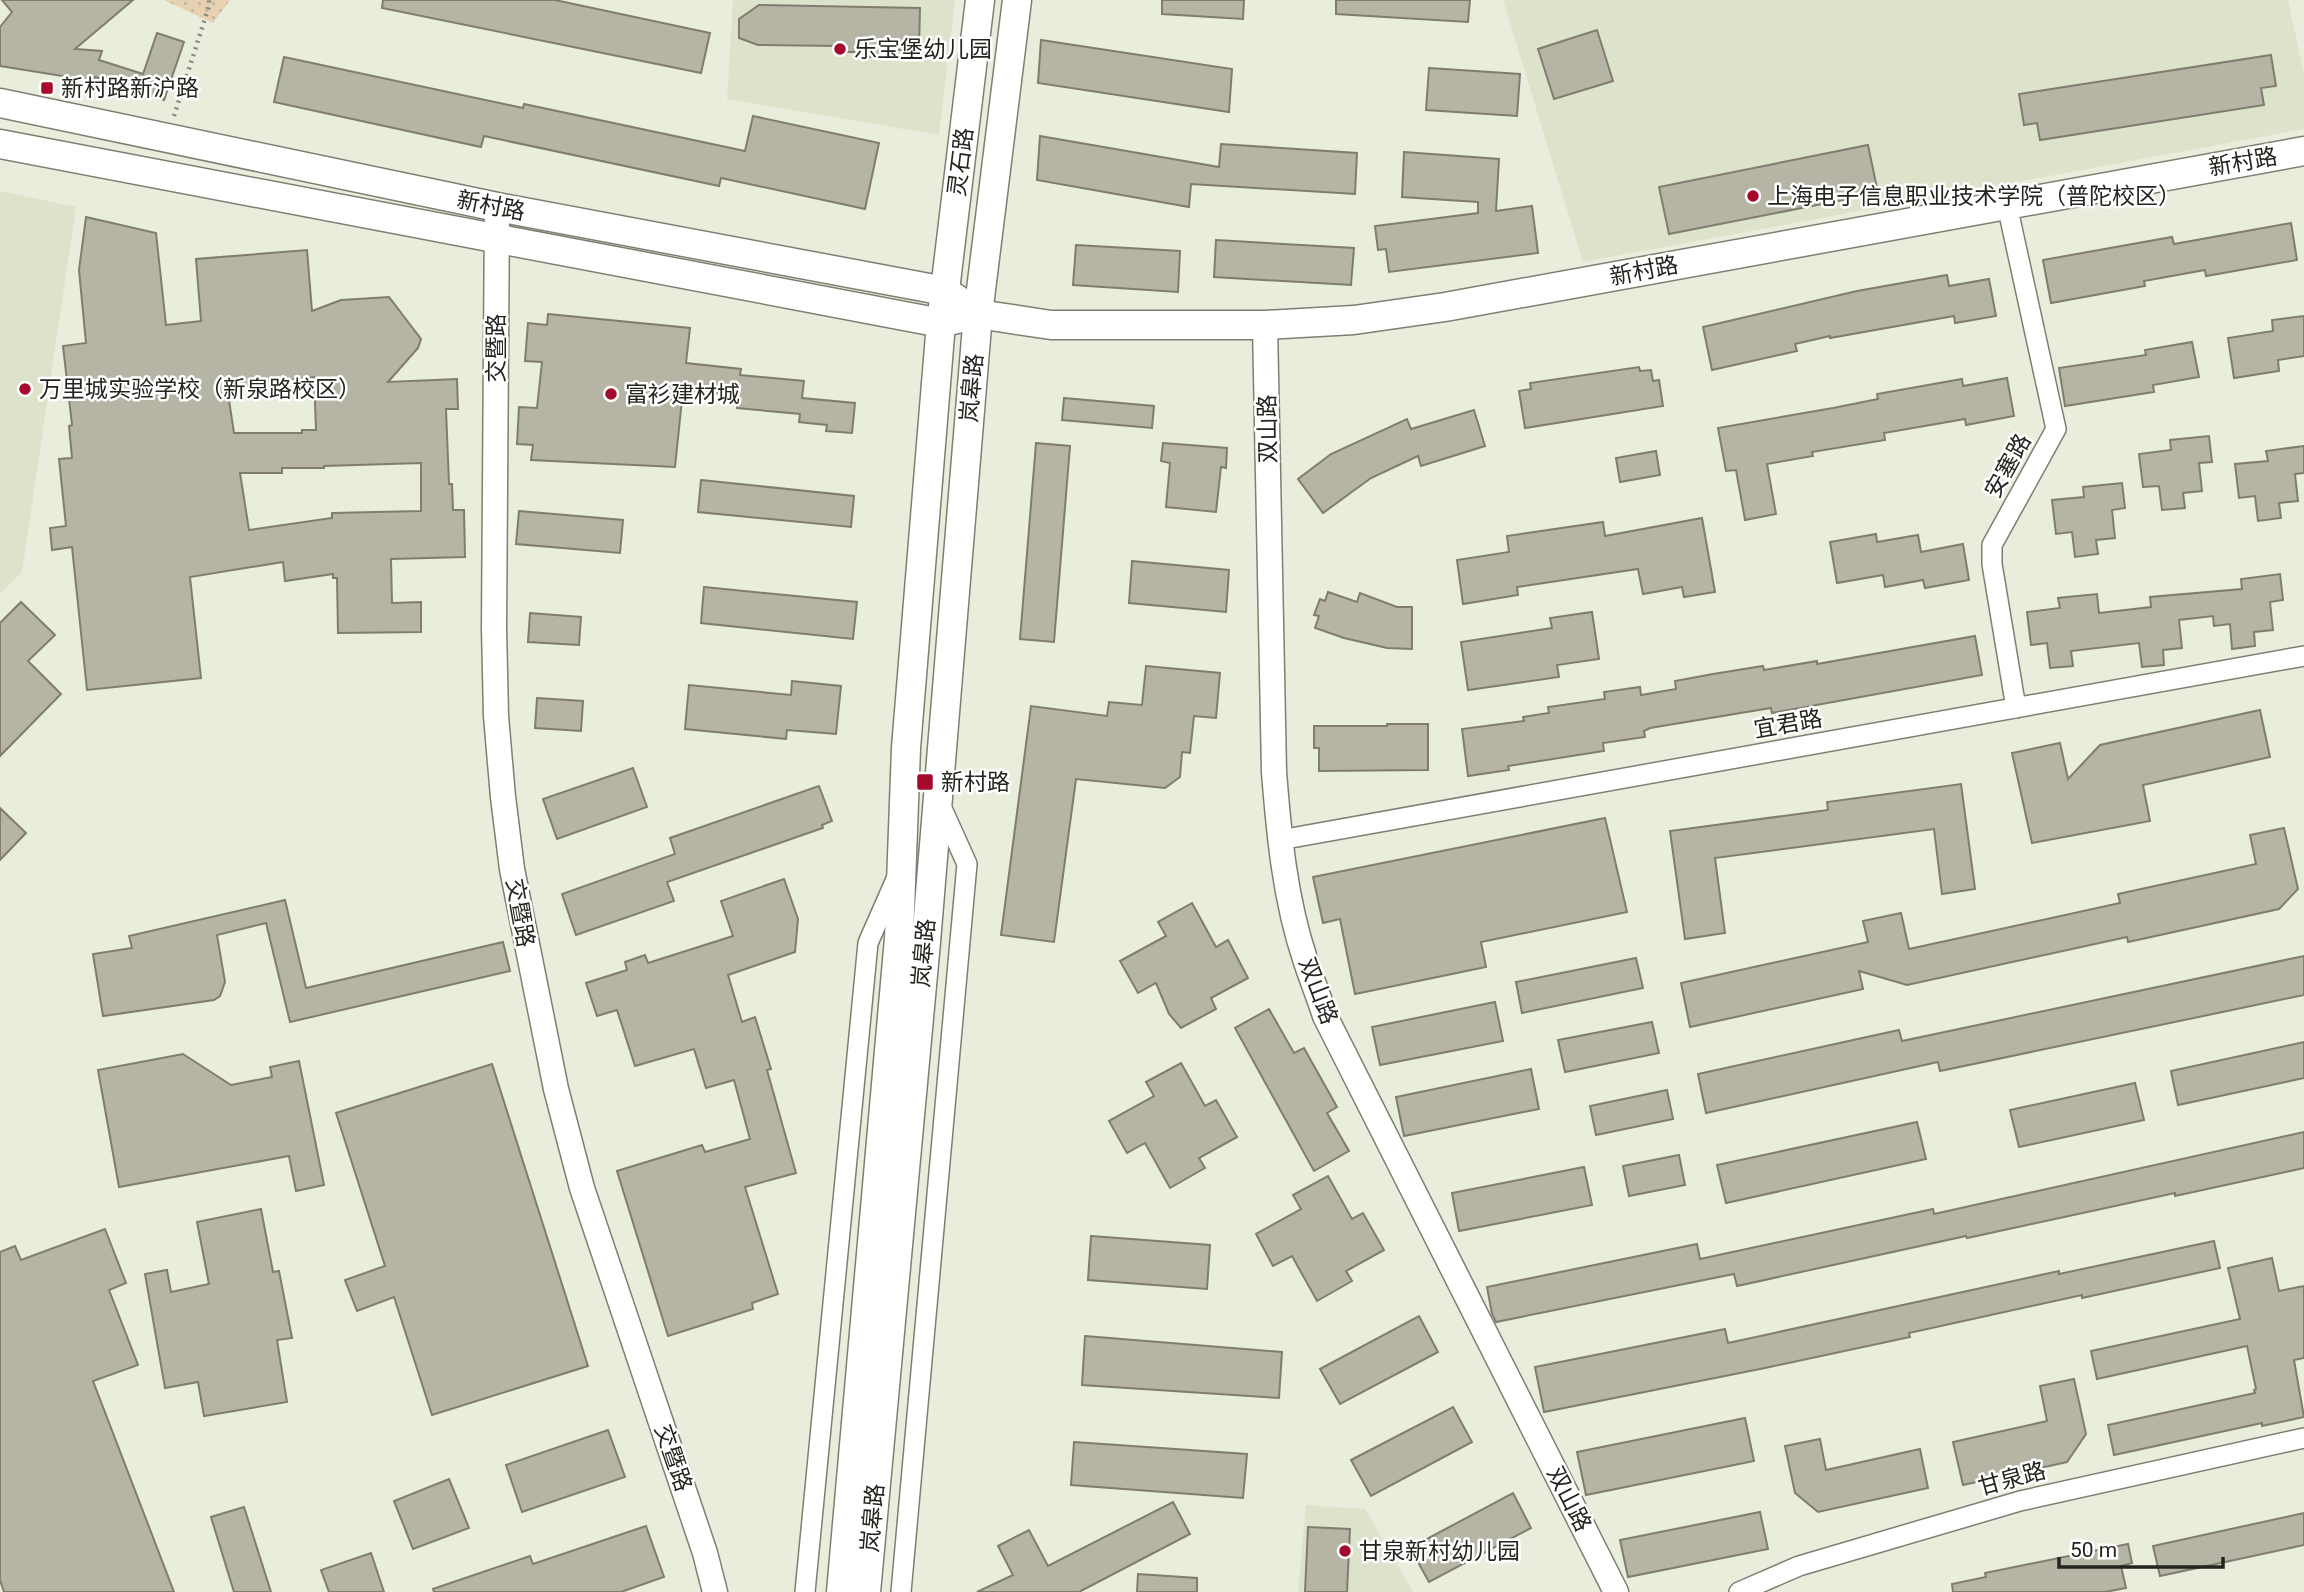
<svg xmlns="http://www.w3.org/2000/svg" width="2304" height="1592" font-family="Roboto,'Noto Sans SC',sans-serif">
	<style>
		.built { fill: #dde3cb }
		.garden { fill: url(#garden-dots) }
		.building { fill: #b6b4a4; stroke: #807d6e; stroke-width: 2; fill-rule: evenodd }
		.lines { fill: none; stroke-linecap: round; stroke-linejoin: round }
		.minor-casing { stroke: #7c8071; stroke-width: 22 }
		.tertiary-casing { stroke: #7c8071; stroke-width: 27 }
		.secondary-casing { stroke: #7c8071; stroke-width: 31 }
		.path { stroke: #84877c; stroke-width: 4.5; stroke-dasharray: 2 5; stroke-linecap: butt }
		.minor { stroke: #fff; stroke-width: 19 }
		.tertiary { stroke: #fff; stroke-width: 24 }
		.secondary { stroke: #fff; stroke-width: 28 }
		.poi-dot { fill: #a50a2d; stroke: #fff; stroke-width: 2.5 }
		.labels { text-anchor: middle; dominant-baseline: central; stroke-width: 5; stroke-linejoin: round; paint-order: stroke }
		.poi-label { font-size: 23px; fill: #23251f; stroke: #fff; text-anchor: start }
		.street-label { font-size: 23px; fill: #23251f; stroke: #fff }
	</style>
	<defs>
		<pattern id="garden-dots" width="8" height="8" patternUnits="userSpaceOnUse" patternTransform="scale(1.75)"><rect width="8" height="8" fill="#e6d2b2"/><path d="M2 2h.1M6 6h.1" fill="none" stroke="#c5b499" stroke-width="1.8" stroke-linecap="round"/></pattern>
	</defs>
	<rect width="100%" height="100%" fill="#e8eddc"/>
	<g class="built">
		<path d="M733,0h222l-16,135 -212,-36z"/>
		<path d="M1503,0h785l16,74v55l-721,133z"/>
		<path d="M0,191l76,16 -54,365 -22,22z"/>
		<path d="M1306,1505l59,4 48,83h-115z"/>
	</g>
	<path class="garden" d="M164,0h66l-17,23z"/>
	<g class="building">
		<path d="M2,0h131l-58,49 27,2 -3,9 44,14 14,-41 27,9 -20,58 -69,-23 -2,4 -93,-15v-39l12,-15z"/>
		<path d="M383,0h172l155,33 -9,40 -319,-65z"/>
		<path d="M1162,0h82l-1,19 -81,-5z"/>
		<path d="M1336,0h134l-2,22 -132,-8z"/>
		<path d="M759,5l161,3 -1,40 -5,5 -5,1 -7,-4h-17l-10,7h-6l-13,-5h-13l-6,-6 -79,-1 -19,-7v-19z"/>
		<path d="M1597,30l16,51 -59,18 -16,-50z"/>
		<path d="M1041,40l191,29 -3,43 -191,-29z"/>
		<path d="M2271,55l5,31 -15,2 3,17 -224,35 -3,-17 -13,2 -5,-31z"/>
		<path d="M284,57l239,51 1,-4 221,47 8,-35 126,27 -14,66 -144,-31 -2,8 -235,-50 -3,11 -207,-45z"/>
		<path d="M1429,68l91,6 -3,42 -91,-6z"/>
		<path d="M1040,136l179,31 2,-23 136,9 -2,41 -164,-10 -2,23 -152,-27z"/>
		<path d="M1868,145l10,48 -209,41 -10,-47z"/>
		<path d="M1404,152l95,7 -3,52 36,-5 6,47 -149,19 -3,-23 -8,1 -3,-24 103,-13v-11l-76,-5z"/>
		<path d="M86,217l70,16 10,92 35,-4 -5,-62 111,-9 5,61 29,-11 48,-3 32,42 -3,9 -30,34 69,-3 1,30h-12l3,75h3l1,26h11l1,47 -74,2 1,44 29,-1v30l-83,1 -1,-55h-4v-4l-48,7 -2,-19 -93,15 11,101 -114,12 -15,-143 -20,3 -2,-22 16,-2 -7,-67 13,-1 -3,-32 3,-1 -9,-79 23,-3 -7,-73zM314,377l2,53h-14v3h-68l-7,-46zM421,463v48l-89,2v5l-83,12 -9,-57h42v-5h42v-2z"/>
		<path d="M2291,223l6,37 -91,16 -1,-6 -61,11 1,5 -94,17 -8,-43 129,-23 2,7z"/>
		<path d="M1216,240l138,8 -3,37 -137,-8z"/>
		<path d="M1076,245l104,6 -2,41 -105,-7z"/>
		<path d="M1947,275l2,11 40,-7 7,37 -41,7 -1,-7 -124,22v-2l-35,8 2,7 -85,19 -9,-43 154,-36z"/>
		<path d="M548,314l142,14 -4,35 55,6 -1,6 64,6 -2,17 53,5 -3,30 -26,-2 1,-6 -28,-3 1,-8 -63,-6 1,-13 -55,-5 -8,77 -144,-7 2,-15 -16,-1 2,-37 18,1 5,-46 -17,-1 3,-38 19,2z"/>
		<path d="M2304,316v40l-26,4 1,11 -45,7 -6,-40 45,-7 -1,-11z"/>
		<path d="M2192,342l7,35 -46,8 1,7 -89,14 -6,-38 87,-13 -1,-5z"/>
		<path d="M1639,367l1,4 11,-1 2,11 6,-1 4,26 -138,22 -6,-37 12,-2 -1,-6z"/>
		<path d="M2007,378l7,38 -48,9 -1,-6 -81,14 1,7 -73,12 1,4 -46,8 9,50 -31,6 -9,-50 -10,1 -8,-43 115,-20 45,-9 -1,-5 85,-15 1,7z"/>
		<path d="M1064,398l90,8 -2,22 -90,-8z"/>
		<path d="M1474,410l11,36 -64,20 -3,-10 -47,22 -48,35 -25,-34 33,-25 76,-35 4,10z"/>
		<path d="M2209,436l3,26 -13,1 3,28 -19,2 2,15 -23,2 -3,-24 -16,1 -4,-33 32,-4 -1,-10z"/>
		<path d="M1036,443l34,3 -16,196 -34,-3z"/>
		<path d="M1163,443l64,5 -1,20 -5,-1 -5,45 -50,-5 4,-44 -9,-2z"/>
		<path d="M2304,446v27l-9,1 3,27 -19,2 2,15 -23,3 -3,-25 -16,2 -4,-34 33,-3 -2,-10z"/>
		<path d="M1656,451l4,24 -40,7 -4,-24z"/>
		<path d="M701,480l153,16 -3,31 -153,-15z"/>
		<path d="M2122,483l3,25 -13,2 3,28 -19,2 2,14 -23,3 -3,-25 -16,2 -4,-34 32,-3 -1,-10z"/>
		<path d="M519,511l104,9 -3,33 -104,-9z"/>
		<path d="M1702,518l13,74 -31,5 -2,-10 -39,7 -5,-25 -121,18 1,8 -55,9 -6,-44 52,-8 -2,-16 96,-14 2,14z"/>
		<path d="M1876,534l1,8 41,-7 3,17 42,-8 6,36 -44,8 -2,-8 -38,7 -2,-12 -46,8 -7,-41z"/>
		<path d="M1132,561l97,9 -3,42 -97,-9z"/>
		<path d="M2280,574l3,26 -13,2 3,28 -19,2 1,14 -23,3 -2,-25 -16,2 -1,-10 -34,4 3,28 -19,2 1,15 -22,2 -3,-24 -68,8 2,15 -23,2 -3,-25 -16,2 -4,-33 33,-4 -2,-10 39,-4 2,19 52,-6 -1,-10 92,-8 -1,-10z"/>
		<path d="M704,587l153,15 -4,37 -152,-16z"/>
		<path d="M1328,592l29,10 3,-9 37,14h15v42l-25,-1 -43,-10 -29,-10 4,-12 -5,-1 6,-16 5,2z"/>
		<path d="M21,602l34,33 -27,26 33,33 -61,62v-133z"/>
		<path d="M1592,612l7,47 -42,6 2,12 -91,13 -7,-48 91,-14 -2,-10z"/>
		<path d="M530,613l51,4 -2,28 -51,-3z"/>
		<path d="M1975,636l7,39 -210,38 -1,-5 -121,20 -6,3 1,6 -42,6 1,8 -96,15 1,4 -41,6 -6,-47 62,-8 -1,-4 26,-4 -1,-6 57,-8 -1,-7 36,-5 1,8 35,-6 -1,-8 38,-7 50,-8 1,4 53,-9v3z"/>
		<path d="M1146,666l74,7 -4,45 -22,-2 -4,37 -8,-1 -2,25 -15,11 -89,-9 -22,163 -53,-7 30,-229 76,10 2,-14 33,3z"/>
		<path d="M792,681l49,5 -5,48 -49,-4 -1,9 -101,-10 4,-44 102,10z"/>
		<path d="M537,698l46,3 -2,30 -46,-3z"/>
		<path d="M2260,710l10,47 -127,28 7,36 -118,22 -20,-90 48,-10 8,36 32,-34z"/>
		<path d="M1387,724h41v46l-109,1v-23h-5v-22h73z"/>
		<path d="M633,768l14,39 -90,32 -14,-40z"/>
		<path d="M1961,784l14,105 -33,5 -8,-65 -219,29 10,75 -40,6 -15,-108 158,-21 -1,-8z"/>
		<path d="M819,786l13,35 -10,4 1,3 -156,54 7,19 -98,34 -14,-41 113,-40 -5,-16z"/>
		<path d="M0,808l26,25 -26,27z"/>
		<path d="M1605,818l22,94 -146,30 5,25 -131,27 -15,-75 -17,4 -10,-46z"/>
		<path d="M2284,828l14,61 -19,20 -151,33 -1,-5 -220,48 -48,-14 4,18 -173,38 -9,-44 187,-41 -5,-21 38,-8 8,36 211,-46 -2,-9 138,-30 -6,-29z"/>
		<path d="M784,879l14,40 -3,33 -67,23 14,47 13,-5 16,52 -4,1 29,103 -51,14 33,107 -26,9 1,6 -85,27 -51,-165 85,-26 3,7 45,-13 -16,-59 -28,8 -12,-39 -59,17 -18,-56 -20,6 -11,-33 41,-13 -2,-8 20,-7 3,8 85,-27 -12,-35z"/>
		<path d="M285,900l21,88 197,-46 7,29 -220,51 -24,-99 -49,12 8,47 -5,14 -6,4 -111,16 -10,-62 39,-6 -3,-12z"/>
		<path d="M1192,903l24,44 12,-7 20,38 -37,20 5,11 -35,19 -12,-14 -13,-31 -18,10 -18,-32 46,-25 -8,-14z"/>
		<path d="M2304,956v39l-364,76 -2,-9 -232,51 -8,-39 201,-44 3,11z"/>
		<path d="M1636,958l7,30 -121,25 -6,-31z"/>
		<path d="M1495,1002l8,39 -123,24 -8,-38z"/>
		<path d="M1269,1009l25,44 10,-5 33,59 -10,6 22,38 -35,20 -79,-143z"/>
		<path d="M1652,1022l7,31 -94,19 -7,-32z"/>
		<path d="M2304,1042v36l-126,27 -7,-34z"/>
		<path d="M183,1054l48,31 41,-8 -2,-10 29,-6 25,124 -28,6 -7,-35 -170,31 -21,-117z"/>
		<path d="M1181,1063l24,43 11,-6 21,37 -38,21 6,10 -35,20 -25,-45 -18,10 -18,-32 45,-25 -8,-14z"/>
		<path d="M492,1064l96,302 -156,49 -38,-118 -37,14 -12,-31 40,-14 -49,-153z"/>
		<path d="M1531,1069l8,40 -135,27 -8,-39z"/>
		<path d="M2135,1083l9,37 -125,27 -9,-37z"/>
		<path d="M1667,1090l6,29 -77,16 -6,-29z"/>
		<path d="M1917,1122l9,37 -200,44 -9,-38z"/>
		<path d="M2304,1132v36l-129,28v-3l-208,45 -1,-2 -229,50 -3,-12 -238,48 -4,-8 -5,-27 210,-43 3,15 233,-50 1,5z"/>
		<path d="M1679,1155l6,30 -56,11 -6,-30z"/>
		<path d="M1584,1167l8,38 -133,26 -7,-38z"/>
		<path d="M1328,1176l24,43 11,-6 21,37 -38,21 6,10 -35,20 -25,-45 -19,10 -17,-32 45,-25 -8,-14z"/>
		<path d="M261,1209l12,63 6,-1 13,67 -15,2 10,62 -83,14 -6,-34 -33,6 -20,-114 22,-4 4,22 38,-8 -12,-62z"/>
		<path d="M105,1229l21,54 -17,7 29,75 -45,16 81,211h-170l-4,-12v-328l15,-6 6,14z"/>
		<path d="M1091,1236l119,9 -3,44 -119,-9z"/>
		<path d="M2214,1241l6,27 -138,30v-3l-173,38 1,4 -145,31 -221,44 -9,-45 190,-38 3,14 331,-72v3z"/>
		<path d="M2272,1258l7,33 25,-5v72l-10,2 10,57 -42,9v-3l-148,32 -6,-30 147,-32 -1,-3 2,-1 -9,-43 -150,33 -6,-28 149,-32 -12,-51z"/>
		<path d="M1419,1316l19,36 -98,52 -20,-35z"/>
		<path d="M1085,1336l197,16 -3,46 -197,-13z"/>
		<path d="M2074,1379l12,55 -19,28 -104,23 -10,-43 94,-21 -7,-35z"/>
		<path d="M1453,1407l19,35 -101,54 -20,-36z"/>
		<path d="M1745,1418l9,43 -168,34 -9,-43z"/>
		<path d="M608,1430l17,47 -103,35 -16,-47z"/>
		<path d="M1820,1439l6,31 94,-21 8,39 -110,24 -23,-19 -10,-47z"/>
		<path d="M1074,1442l173,12 -4,44 -172,-13z"/>
		<path d="M449,1479l20,49 -56,21 -19,-48z"/>
		<path d="M1513,1493l18,35 -102,54 -19,-34z"/>
		<path d="M1173,1502l17,32 -111,58h-102l36,-17 -15,-29 31,-16 19,36z"/>
		<path d="M244,1507l27,85h-37l-23,-75z"/>
		<path d="M1760,1512l8,37 -140,28 -8,-37z"/>
		<path d="M2304,1513v32l-144,31 -7,-30z"/>
		<path d="M646,1526l18,51 -43,15h-187l-1,-3 97,-33 3,8z"/>
		<path d="M1308,1527l42,2 -3,63h-42z"/>
		<path d="M2128,1544l4,19 -11,3 5,22 -21,4h-152l-1,-8 34,-7 -1,-4z"/>
		<path d="M371,1553l13,39h-55l-8,-22z"/>
		<path d="M1138,1574l59,4v14h-60z"/>
	</g>
	<g class="lines">
		<g class="minor-casing">
			<g id="minor">
				<path d="M2007,205l49,224 -64,116v19l24,144"/>
				<path d="M1280,840l1024,-184"/>
				<path d="M805,1592l63,-649 29,-66"/>
				<path d="M901,1592l66,-728 -27,-60"/>
				<path d="M1739,1592l60,-26 221,-65 284,-63"/>
			</g>
		</g>
		<g class="tertiary-casing">
			<g id="tertiary">
				<path d="M497,207l-3,421 2,88 7,81 9,72 44,220 26,99 123,365 10,39"/>
				<path d="M1265,325l9,447c5,63 11,127 31,187 6,19 14,38 20,57l291,576"/>
			</g>
		</g>
		<g class="secondary-casing">
			<g id="secondary">
				<path d="M0,103l497,104 448,84 13,9"/>
				<path d="M0,144l941,179 37,-9 73,11h214l89,-5 91,-13 859,-156"/>
				<path d="M841,1592l58,-654 7,-190 35,-425 39,-323"/>
				<path d="M866,1592l60,-650 52,-628 39,-314"/>
			</g>
		</g>
		<path class="path" d="M174,116l35,-110v-6"/>
		<use href="#minor" class="minor"/>
		<use href="#tertiary" class="tertiary"/>
		<use href="#secondary" class="secondary"/>
	</g>
	<g class="poi-dot">
		<circle cx="840" cy="49" r="7"/>
		<rect x="40" y="81" width="14" height="14" rx="3.5"/>
		<circle cx="1753" cy="196" r="7"/>
		<circle cx="25" cy="389" r="7"/>
		<circle cx="611" cy="394" r="7"/>
		<rect x="916" y="773" width="18" height="18" rx="3.5"/>
		<circle cx="1345" cy="1551" r="7"/>
	</g>
	<g class="labels">
		<g class="poi-label">
			<text x="854" y="49">乐宝堡幼儿园</text>
			<text x="61" y="88">新村路新沪路</text>
			<text x="1767" y="196">上海电子信息职业技术学院（普陀校区）</text>
			<text x="39" y="389">万里城实验学校（新泉路校区）</text>
			<text x="625" y="394">富衫建材城</text>
			<text x="941" y="782">新村路</text>
			<text x="1359" y="1551">甘泉新村幼儿园</text>
		</g>
		<g class="street-label">
			<text transform="translate(961 162) rotate(-83)">灵石路</text>
			<text transform="translate(2243 162) rotate(-10)">新村路</text>
			<text transform="translate(491 206) rotate(11)">新村路</text>
			<text transform="translate(1644 271) rotate(-11)">新村路</text>
			<text transform="translate(496 348) rotate(-90)">交暨路</text>
			<text transform="translate(972 388) rotate(-85)">岚皋路</text>
			<text transform="translate(1268 429) rotate(-91)">双山路</text>
			<text transform="translate(2008 466) rotate(-61)">安塞路</text>
			<text transform="translate(1788 724) rotate(-10)">宜君路</text>
			<text transform="translate(520 913) rotate(80)">交暨路</text>
			<text transform="translate(924 953) rotate(-85)">岚皋路</text>
			<text transform="translate(1318 991) rotate(69)">双山路</text>
			<text transform="translate(673 1458) rotate(71)">交暨路</text>
			<text transform="translate(2012 1479) rotate(-15)">甘泉路</text>
			<text transform="translate(1569 1499) rotate(63)">双山路</text>
			<text transform="translate(873 1518) rotate(-85)">岚皋路</text>
		</g>
	</g>
	<path d="M2059 1557v10h164v-10" fill="none" stroke="#23251f" stroke-width="3.5"/>
	<text x="2070" y="1557" font-size="21" fill="#23251f" stroke="#ffffff" stroke-width="5" paint-order="stroke">50 m</text>
</svg>
